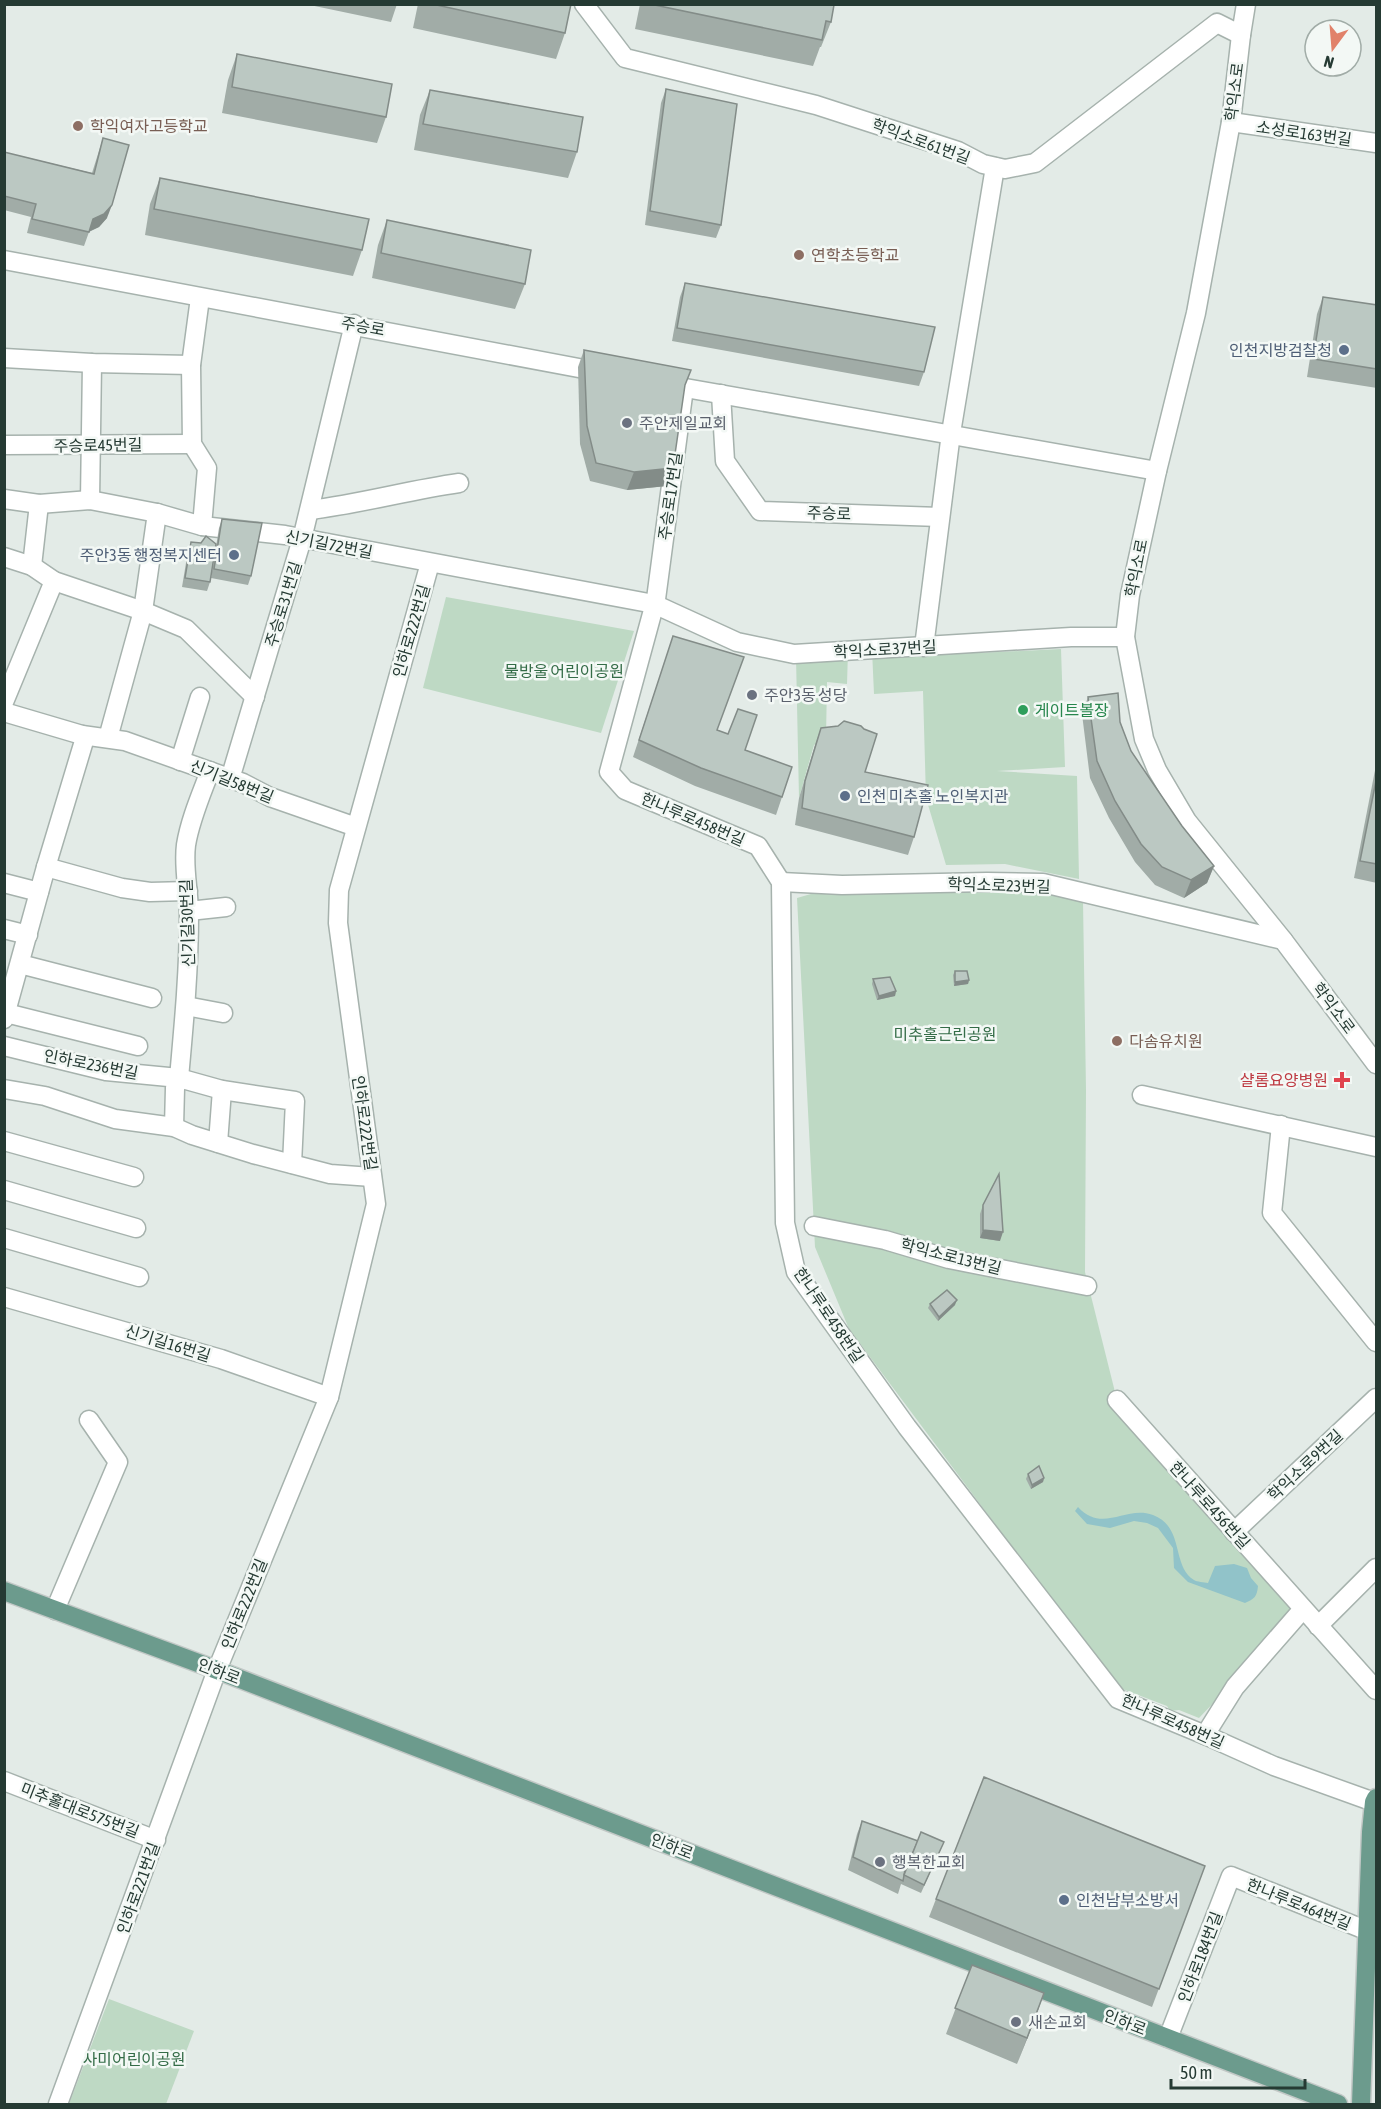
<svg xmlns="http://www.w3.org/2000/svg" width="1381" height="2109" font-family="'Asap Condensed','Noto Sans KR',sans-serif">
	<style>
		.green { fill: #bed9c4 }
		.water { fill: #91c3c9 }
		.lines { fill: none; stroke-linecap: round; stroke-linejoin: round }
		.minor-casing { stroke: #a6b2ad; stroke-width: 21 }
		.major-casing { stroke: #c2c8c6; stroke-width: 21 }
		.minor { stroke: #fff; stroke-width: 18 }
		.major { stroke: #6c9b8d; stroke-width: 18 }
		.wall { fill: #a1aca7 }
		.shaded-wall { fill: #838c88 }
		.building { fill: #bbc8c2; stroke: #838c88; stroke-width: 1.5 }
		.education-dot { fill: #8d6e63; stroke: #f3f8f5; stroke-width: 2 }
		.service-dot { fill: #5c6f8a; stroke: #f3f8f5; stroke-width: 2 }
		.worship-dot { fill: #6b7280; stroke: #f3f8f5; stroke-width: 2 }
		.leisure-dot { fill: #2e9e5b; stroke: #f3f8f5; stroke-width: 2 }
		.health-dot { fill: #e0444e; stroke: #f3f8f5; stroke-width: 2 }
		.labels { text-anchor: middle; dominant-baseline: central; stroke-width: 5; stroke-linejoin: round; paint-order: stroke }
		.street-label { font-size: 16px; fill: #253a33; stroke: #f3f8f5 }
		.education-label { font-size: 16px; fill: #785e54; stroke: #f3f8f5; text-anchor: start }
		.service-label { font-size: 16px; fill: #4e5e75; stroke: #f3f8f5; text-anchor: end }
		.worship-label { font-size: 16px; fill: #5b616d; stroke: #f3f8f5; text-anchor: start }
		.park-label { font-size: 16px; fill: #346c47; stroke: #f3f8f5 }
		.leisure-label { font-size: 16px; fill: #27864d; stroke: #f3f8f5; text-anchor: start }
		.health-label { font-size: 16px; fill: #be3a42; stroke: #f3f8f5; text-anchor: end }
	</style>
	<rect width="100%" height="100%" fill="#e3ebe7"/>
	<g class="green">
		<path d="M446,597l188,34 -33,102 -178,-45z"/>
		<path d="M1061,649l4,118 -68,4 80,5 2,103 -74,-15 -59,1 -20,-67 -3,-107 -49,3 -2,-44 106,3z"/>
		<path d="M848,651l-1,33 -20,-2 -1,56 -12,7 -15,53 -3,-141z"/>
		<path d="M842,885l193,6 48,10 3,189 -1,182 32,128 186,209 -104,109 -20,-8 -9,1 -3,-5 -50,-19 -268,-358 -34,-82 -18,-349z"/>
		<path d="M109,1999l85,32 -28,73h-97z"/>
	</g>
	<path class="water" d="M1078,1507c25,27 47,-2 75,8 32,12 18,51 41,65 3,2 10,2 14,3l7,-17 19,-2 13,4 4,10 7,8c-1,11 -4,13 -13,17l-57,-21 -14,-14 -1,-20 -15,-20 -11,-5 -13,-2 -24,7 -23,-4 -12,-13z"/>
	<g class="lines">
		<g class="minor-casing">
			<g id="minor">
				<path d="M584,4l41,54 191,47 142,46 25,13 22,5 30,-6 182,-140 24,12"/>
				<path d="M1246,4l-5,31 -10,87 -35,191 -39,158 -27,124 -5,42 19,102 13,31 30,51 96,119 93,124"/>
				<path d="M1231,122l145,21"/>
				<path d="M4,260l596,112"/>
				<path d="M200,298l-9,67 1,79 15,24 -5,58"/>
				<path d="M4,358l88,5 99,2"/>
				<path d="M674,386l483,85"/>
				<path d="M684,388l-28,211 -47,173 16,18 133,56 23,36 4,341 11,49 111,155 211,272 87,36 69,31 100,36"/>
				<path d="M721,394l4,67 35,50 180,6"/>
				<path d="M4,445l188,-1"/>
				<path d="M4,499l35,5 51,-4 67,13 45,13 83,9 369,69 83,38 57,12 277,-17h54"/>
				<path d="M90,500l2,-137"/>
				<path d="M310,510c50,-6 99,-20 149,-27"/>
				<path d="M4,557l28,9 22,15 89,30 43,18 69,68"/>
				<path d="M32,566l7,-62"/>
				<path d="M924,647l27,-214 44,-266"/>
				<path d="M4,702l50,-121"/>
				<path d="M4,712l78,23 43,6 118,42 27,14 86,30"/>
				<path d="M108,738l35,-127 14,-98"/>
				<path d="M180,761l20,-64"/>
				<path d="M230,779l72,-240 52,-215"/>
				<path d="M46,867l76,21 28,4 38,-1"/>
				<path d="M781,882l61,3 145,-3 56,1 240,57"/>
				<path d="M4,883l35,9"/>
				<path d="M189,911l37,-4"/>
				<path d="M4,929l24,6"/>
				<path d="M20,964l132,34"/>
				<path d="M186,1006l37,7"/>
				<path d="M6,1013l132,33"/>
				<path d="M4,1019l42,-152 38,-126 -2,-6"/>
				<path d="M4,1046l102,25 73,7 43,12 73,11 -3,63"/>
				<path d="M4,1089l41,7 70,23 59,8 18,8 61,19 77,20 42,3"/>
				<path d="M1142,1095l234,52"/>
				<path d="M1281,1125l-9,88 104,129"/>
				<path d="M174,1127l1,-39 4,-10c5,-55 10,-109 10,-164 0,-23 -6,-46 -3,-69 4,-25 15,-50 24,-74"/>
				<path d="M4,1141l130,36"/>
				<path d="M218,1143l4,-53"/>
				<path d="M4,1190l132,38"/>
				<path d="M814,1226l71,14 64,19 138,27"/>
				<path d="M4,1238l135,39"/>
				<path d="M4,1297l217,62 108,38"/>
				<path d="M1117,1400l259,290"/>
				<path d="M1234,1532l142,-134"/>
				<path d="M55,1610l63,-148 -29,-42"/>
				<path d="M1318,1626l58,-58"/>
				<path d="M1205,1735l30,-48 68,-78"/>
				<path d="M4,1781l152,59"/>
				<path d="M1168,2038l63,-162 137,55"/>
				<path d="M58,2104l159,-434 112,-273 47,-193 -38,-281 1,-33 91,-327"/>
			</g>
		</g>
		<g class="major-casing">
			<g id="major">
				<path d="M4,1591l213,79 1121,434"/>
				<path d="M1361,2104l10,-272 3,-30 2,-4"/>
			</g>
		</g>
		<use href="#minor" class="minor"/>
		<use href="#major" class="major"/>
	</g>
	<g class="wall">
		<path d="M305,4h92l-6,18z"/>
		<path d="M418,4h153l-6,29 -9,26 -143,-31z"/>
		<path d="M640,4h191v18l-10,25h-1l-7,19 -178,-37z"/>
		<path d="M237,54l149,63 -9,26 -155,-30 6,-33z"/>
		<path d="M666,89l55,136 -5,13 -71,-13 16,-122z"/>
		<path d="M430,90l147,62 -9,26 -154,-28 6,-35z"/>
		<path d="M103,138l4,80 -8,9 -10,5 -5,14 -57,-13 4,-16 -27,-7v-58l88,21z"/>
		<path d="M160,178l202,72 -9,26 -208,-41 5,-31z"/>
		<path d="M387,220l138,64 -10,25 -143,-31 6,-33z"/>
		<path d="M685,283l239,89 -5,14 -247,-45 8,-44z"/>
		<path d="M1323,297l54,8v83l-70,-11 10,-63z"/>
		<path d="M584,350l100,38 -17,98 -40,4 -37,-9 -10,-37 -2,-77z"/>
		<path d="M222,519l29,57 -3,9 -37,-7 8,-50z"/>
		<path d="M191,542l19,40 -3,9 -25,-4 6,-36z"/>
		<path d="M673,636l44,94 28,20 47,17 -16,48 -81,-29 -62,-29z"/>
		<path d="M1088,697l32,25 11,29 51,75 32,40 -7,17 -23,15 -29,-13 -20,-23 -26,-44 -19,-40 -8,-64z"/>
		<path d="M821,728l44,44 49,65 -6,18 -113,-30 4,-27 16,-53z"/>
		<path d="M1377,760v123l-23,-5z"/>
		<path d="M955,971l14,9 -1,4 -14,2 -1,-11z"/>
		<path d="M873,979l23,12 -1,5 -18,4 -5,-16z"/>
		<path d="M983,1205l17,36 -20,-3v-24z"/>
		<path d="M930,1304l25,1 -17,16 -10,-13z"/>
		<path d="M1028,1474l16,4 -1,4 -12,7 -5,-10z"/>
		<path d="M862,1821l56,20 26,1 -23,51 -20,-9 -3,10 -50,-24 9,-36z"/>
		<path d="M1205,1866l-53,141 -223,-90 7,-18z"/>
		<path d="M972,1965l63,54 -18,45 -71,-30z"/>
	</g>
	<g class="shaded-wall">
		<path d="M112,205l-5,13 -8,9 -11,5 5,-13z"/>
		<path d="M673,468l-6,18 -40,4 7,-18z"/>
		<path d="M1214,866l-7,17 -23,15 7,-18z"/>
		<path d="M969,980l-1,4 -14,2 1,-4z"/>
		<path d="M896,991l-1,5 -18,4 2,-4z"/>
		<path d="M983,1230l20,2 -3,9 -20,-3z"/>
		<path d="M957,1300l-2,5 -17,16 1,-4z"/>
		<path d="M1044,1478l-1,4 -12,7 1,-4z"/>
		<path d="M1044,1993l-9,26 -18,45 10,-26z"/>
	</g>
	<g class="building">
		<path d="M432,4h139l-6,29z"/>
		<path d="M650,4h181l3,1 -3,17 -5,-1 -4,19z"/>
		<path d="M237,54l155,30 -6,33 -154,-30z"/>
		<path d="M666,89l71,15 -16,121 -71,-14z"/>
		<path d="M430,90l153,27 -6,35 -154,-28z"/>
		<path d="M103,138l26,7 -17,60 -8,9 -11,5 -4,13 -57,-13 4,-15 -32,-8v-44l90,22z"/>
		<path d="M160,178l209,41 -7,31 -208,-41z"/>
		<path d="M387,220l144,30 -6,34 -144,-31z"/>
		<path d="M685,283l250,44 -11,45 -247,-44z"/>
		<path d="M1323,297l54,8v64l-64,-10z"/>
		<path d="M584,350l107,20 -6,15 -12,83 -39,4 -38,-9 -9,-37z"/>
		<path d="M222,519l40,4 -11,53 -37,-7z"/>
		<path d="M206,536l10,8 -6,38 -25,-4 6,-36 10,1z"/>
		<path d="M673,636l71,21 -27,73 11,4 10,-25 19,6 -12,35 47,17 -10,30 -81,-29 -62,-28z"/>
		<path d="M1118,693l2,29 11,29 51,75 32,40 -23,14 -29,-13 -21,-23 -26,-43 -18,-40 -9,-64z"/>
		<path d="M844,721l17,5 3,3 13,5 -12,38 63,13 -14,52 -112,-29 3,-27 16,-53 17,-2z"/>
		<path d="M1377,776v88l-17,-3z"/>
		<path d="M955,971h12l2,9 -14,2z"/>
		<path d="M890,977l6,14 -17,5 -6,-17z"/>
		<path d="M999,1174l4,58 -20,-2v-25z"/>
		<path d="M947,1290l10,10 -18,17 -9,-13z"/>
		<path d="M1039,1466l5,12 -12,7 -4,-11z"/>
		<path d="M984,1777l221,89 -46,123 -223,-90z"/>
		<path d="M862,1821l56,20 -13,29 -2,11 -50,-24z"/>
		<path d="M921,1832l23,10 -20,43 -20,-10z"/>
		<path d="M972,1965l72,28 -17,45 -72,-30z"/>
	</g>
	<g class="education-dot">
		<circle cx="78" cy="126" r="6"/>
		<circle cx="799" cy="255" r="6"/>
		<circle cx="1117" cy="1041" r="6"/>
	</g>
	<g class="service-dot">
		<circle cx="1344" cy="350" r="6"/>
		<circle cx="234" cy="555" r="6"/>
		<circle cx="845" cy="796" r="6"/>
		<circle cx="1064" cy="1900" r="6"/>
	</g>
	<g class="worship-dot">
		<circle cx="627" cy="423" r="6"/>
		<circle cx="752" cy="695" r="6"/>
		<circle cx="880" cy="1862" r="6"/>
		<circle cx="1016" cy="2022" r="6"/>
	</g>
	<circle class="leisure-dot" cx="1023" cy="710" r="6"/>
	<path class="health-dot" d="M1339 1071h6v6h6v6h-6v6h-6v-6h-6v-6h6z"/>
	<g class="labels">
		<g class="street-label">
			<text transform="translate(1234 92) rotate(-83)">학익소로</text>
			<text transform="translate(1304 133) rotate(8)">소성로163번길</text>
			<text transform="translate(921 141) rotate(20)">학익소로61번길</text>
			<text transform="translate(363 326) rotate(10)">주승로</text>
			<text transform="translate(98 445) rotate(-1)">주승로45번길</text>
			<text transform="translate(670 496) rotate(-82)">주승로17번길</text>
			<text transform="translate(829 513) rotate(2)">주승로</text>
			<text transform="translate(329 544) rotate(11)">신기길72번길</text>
			<text transform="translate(1136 568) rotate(-79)">학익소로</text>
			<text transform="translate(283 604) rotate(-73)">주승로31번길</text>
			<text transform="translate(411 631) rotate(-74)">인하로222번길</text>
			<text transform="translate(885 649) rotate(-3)">학익소로37번길</text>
			<text transform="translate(232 781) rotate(22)">신기길58번길</text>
			<text transform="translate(693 819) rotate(23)">한나루로458번길</text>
			<text transform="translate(999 885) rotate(2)">학익소로23번길</text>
			<text transform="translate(187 923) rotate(-92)">신기길30번길</text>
			<text transform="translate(1334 1008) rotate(53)">학익소로</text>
			<text transform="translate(91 1064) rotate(11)">인하로236번길</text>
			<text transform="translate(365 1123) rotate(82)">인하로222번길</text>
			<text transform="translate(951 1256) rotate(14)">학익소로13번길</text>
			<text transform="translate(829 1315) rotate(56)">한나루로458번길</text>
			<text transform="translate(168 1343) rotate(17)">신기길16번길</text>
			<text transform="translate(1305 1465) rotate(-43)">학익소로9번길</text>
			<text transform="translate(1210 1505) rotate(48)">한나루로456번길</text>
			<text transform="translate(244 1604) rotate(-68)">인하로222번길</text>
			<text transform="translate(219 1671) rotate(21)">인하로</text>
			<text transform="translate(1173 1721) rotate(24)">한나루로458번길</text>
			<text transform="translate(80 1810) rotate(21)">미추홀대로575번길</text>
			<text transform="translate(672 1846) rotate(21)">인하로</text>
			<text transform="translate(138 1888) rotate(-70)">인하로221번길</text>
			<text transform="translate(1299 1904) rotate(22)">한나루로464번길</text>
			<text transform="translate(1200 1957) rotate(-69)">인하로184번길</text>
			<text transform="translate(1125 2022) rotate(21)">인하로</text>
		</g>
		<g class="education-label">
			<text x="90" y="126">학익여자고등학교</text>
			<text x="811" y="255">연학초등학교</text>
			<text x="1129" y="1041">다솜유치원</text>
		</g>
		<g class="service-label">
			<text x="1332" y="350">인천지방검찰청</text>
			<text x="222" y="555">주안3동 행정복지센터</text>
			<text x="857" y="796" text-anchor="start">인천 미추홀 노인복지관</text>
			<text x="1076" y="1900" text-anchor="start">인천남부소방서</text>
		</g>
		<g class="worship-label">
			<text x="639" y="423">주안제일교회</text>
			<text x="764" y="695">주안3동 성당</text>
			<text x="892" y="1862">행복한교회</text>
			<text x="1028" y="2022">새손교회</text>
		</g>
		<g class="park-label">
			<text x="564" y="671">물방울 어린이공원</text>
			<text x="945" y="1034">미추홀근린공원</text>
			<text x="134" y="2059">사미어린이공원</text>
		</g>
		<g class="leisure-label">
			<text x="1035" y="710">게이트볼장</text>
		</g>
		<g class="health-label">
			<text x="1328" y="1080">샬롬요양병원</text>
		</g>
	</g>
	<rect width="1381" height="2109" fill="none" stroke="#253a33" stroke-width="12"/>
	<g transform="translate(1333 48) rotate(196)"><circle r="28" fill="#f3f8f5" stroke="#a1aca7" stroke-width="1.5"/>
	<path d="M0-4.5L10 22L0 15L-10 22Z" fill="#e1826a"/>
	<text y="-9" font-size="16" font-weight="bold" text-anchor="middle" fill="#253a33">N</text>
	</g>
	<path d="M1171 2079v9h134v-9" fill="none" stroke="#253a33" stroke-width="3"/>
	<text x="1180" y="2079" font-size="18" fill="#253a33" stroke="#f3f8f5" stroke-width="4.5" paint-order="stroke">50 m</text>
</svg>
